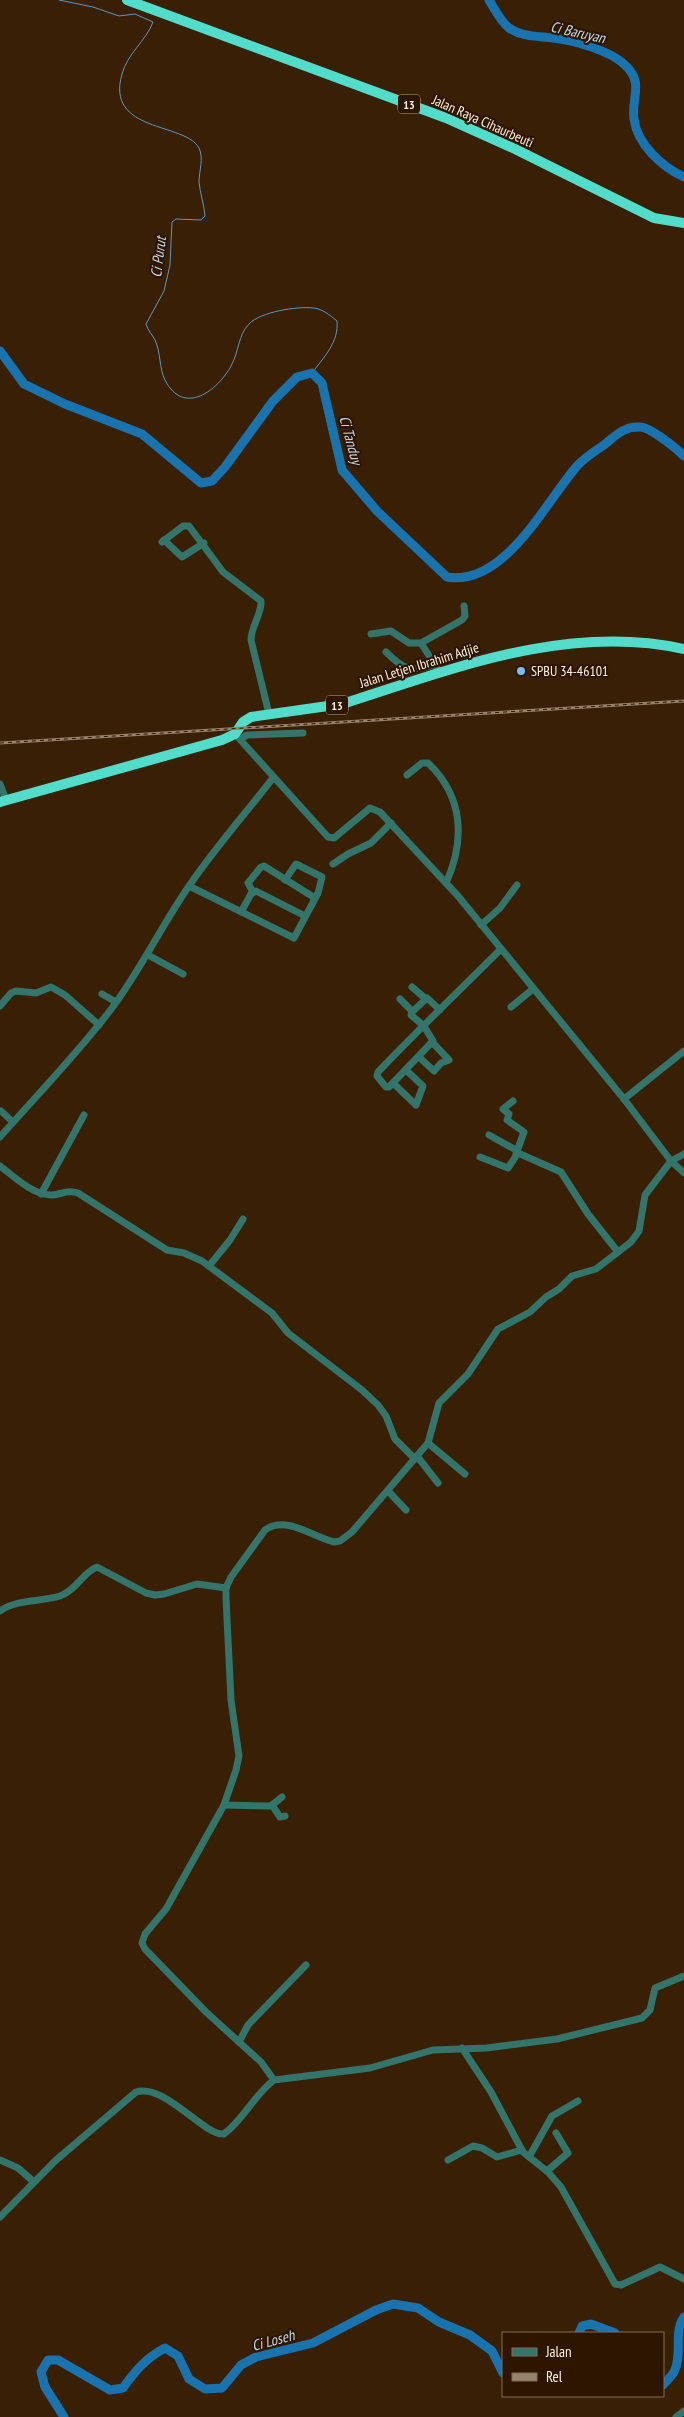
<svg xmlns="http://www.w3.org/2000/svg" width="684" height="2417" font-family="'PT Sans Narrow',sans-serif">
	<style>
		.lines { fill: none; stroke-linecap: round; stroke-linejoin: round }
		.stream { stroke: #5d98be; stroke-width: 1 }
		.river { stroke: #1873ae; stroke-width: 9 }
		.minor { stroke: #33746b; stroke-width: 7 }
		.highway { stroke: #52ddcb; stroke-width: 10 }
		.rail-casing { stroke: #96826d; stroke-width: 3 }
		.rail { stroke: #2e1500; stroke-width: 1; stroke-dasharray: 4; stroke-linecap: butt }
		.poi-dot { fill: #78bff7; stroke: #2e1500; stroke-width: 2 }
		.labels { text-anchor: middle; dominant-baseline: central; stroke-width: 4.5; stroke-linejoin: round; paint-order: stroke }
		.shield { fill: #2e1500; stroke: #bfaea0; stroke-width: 1 }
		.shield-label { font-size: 12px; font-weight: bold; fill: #fdf0e4 }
		.street-label { font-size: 14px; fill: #fdf0e4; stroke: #2e1500 }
		.poi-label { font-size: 14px; fill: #fdf0e4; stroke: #2e1500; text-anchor: start }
		.water-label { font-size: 15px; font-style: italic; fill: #c1d8eb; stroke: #2e1500 }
	</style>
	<rect width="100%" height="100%" fill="#391f03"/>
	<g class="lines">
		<path class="stream" d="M59,0l34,7 26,9 16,-2 18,8c-7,19 -26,32 -31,52 -17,59 63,48 77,74 5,10 0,23 0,34 1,11 5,22 6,34l-4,4 -25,-1 -4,3 -2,43 -6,26 -18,33c2,7 6,10 9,16 6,13 4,28 10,40 19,37 53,10 66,-14 8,-14 7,-31 18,-42 11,-12 48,-18 65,-16 8,1 16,7 23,13 2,21 -13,36 -25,52"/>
		<g class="river">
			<path d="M489,0c5,8 12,22 20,28 13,9 28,8 44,10 20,2 59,13 73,28 18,17 5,32 8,53 3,25 28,48 50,58"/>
			<path d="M0,351l24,33 41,20 77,30 59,49 11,-2 13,-14 48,-66 24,-24 15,-4 10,10 20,87 35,41 70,66c57,10 98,-74 130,-111 7,-8 18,-15 27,-21 11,-9 20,-19 36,-18 10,0 36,21 44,29"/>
			<path d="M579,2333l3,-7 9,-2 24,9"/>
			<path d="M663,2385c3,-4 8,-8 11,-13 9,-17 -1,-40 10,-55"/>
			<path d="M64,2417l-19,-30 -4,-15 7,-12h10l52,30 13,-2c12,-17 23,-30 42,-40l13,8 11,23 16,10 17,-1 19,-23 15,-8 57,-14 63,-33 17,-6 25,4 21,14 31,13 22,16 11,22"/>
		</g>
		<g class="minor">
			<path d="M164,540l18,17 22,-14"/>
			<path d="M162,542l21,-16h6l34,46 38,29c1,13 -10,25 -10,39l18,74"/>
			<path d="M371,634l20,-3 18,12h12l19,30"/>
			<path d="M421,643l41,-23 3,-4 -1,-10"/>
			<path d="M386,652c19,19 25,20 49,13"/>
			<path d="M235,734l93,103 6,1 36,-30 10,4 78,84 166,203 47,62 13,12"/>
			<path d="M241,739l6,-4 56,-2"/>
			<path d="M407,775l15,-12h6c36,34 37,78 18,120"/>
			<path d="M0,784l6,16"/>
			<path d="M333,864l15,-10 23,-11 20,-20"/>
			<path d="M189,886l105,52 24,-45 4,-16 -26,-13 -11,16"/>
			<path d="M253,892l-5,-9 13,-16 3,-1 51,32"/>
			<path d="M241,912l10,-18 5,-3 49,25"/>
			<path d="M481,925l19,-17 17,-23"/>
			<path d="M148,955l35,19"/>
			<path d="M412,987l14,12"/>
			<path d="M102,994l14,8"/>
			<path d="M400,999l12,12"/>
			<path d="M0,1006l11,-13 5,-2 20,2 15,-6 14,8 34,30"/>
			<path d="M511,1007l22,-18"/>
			<path d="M440,1010l-13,-12 -15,14 -1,3 13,11 9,15 -44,46h-3l-9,-11 1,-4c40,-42 82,-82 123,-123"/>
			<path d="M419,1057l15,14 7,-8 8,-3 -17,-18"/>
			<path d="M393,1083l23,22 7,-19 -17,-16"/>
			<path d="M624,1099l60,-48"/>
			<path d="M513,1101l-10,8 6,5 -2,6 17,12 -8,22"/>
			<path d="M1,1111l12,11"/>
			<path d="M489,1135l27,15"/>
			<path d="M0,1137c38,-43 78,-84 112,-129 29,-39 50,-83 77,-122 26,-38 56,-72 84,-108"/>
			<path d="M480,1157l28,11 10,-15 43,19 27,42 30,38"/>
			<path d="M0,1166c15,11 31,28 51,29 10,0 16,-6 27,-2l89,57 17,3 18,8 70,52 16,20 74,57 16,15 8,11 9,23 20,20"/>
			<path d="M41,1194l43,-79"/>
			<path d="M209,1266l21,-26 13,-21"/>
			<path d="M428,1443l37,31"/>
			<path d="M417,1456l21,27"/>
			<path d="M388,1491l18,19"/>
			<path d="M0,1611c17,-12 41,-9 60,-15 17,-6 22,-23 37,-29l49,26 9,2 9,-1 33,-10 29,4"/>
			<path d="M224,1805l47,1 11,-9"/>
			<path d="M272,1805l8,12 5,-1"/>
			<path d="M239,2042l9,-17 58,-60"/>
			<path d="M462,2048l29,44 32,60 25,20 13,15 54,97 6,1 39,-18 24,12"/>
			<path d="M274,2080l-13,-18 -55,-50 -61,-63 -3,-6 3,-9 21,-25 58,-104 12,-35 3,-14 -8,-56 -5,-102v-10l5,-11 34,-47c21,-15 48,7 69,12l6,-1 12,-9 76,-89 11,-40 29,-29 30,-45 32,-17 16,-15 13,-8 13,-13 24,-7 35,-27 8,-11 6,-36 26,-34 13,-7"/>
			<path d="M529,2157l23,-41 26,-15"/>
			<path d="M0,2160l18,8 16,14"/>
			<path d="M448,2160l25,-14 9,2 15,9 25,-7"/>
			<path d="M547,2171l21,-18 -12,-20"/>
			<path d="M0,2217l55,-56 81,-69c29,-9 68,44 88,42 20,-15 30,-39 50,-54l96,-12 63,-18 54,-2 70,-9 85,-21 8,-8 5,-22 29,-12"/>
			<path d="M676,2417l8,-6"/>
		</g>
		<g class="highway">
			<path d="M127,0l319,118 69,31 139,69 30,5"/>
			<path d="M0,802l222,-62 13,-6 8,-12 8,-5 91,-13c110,-35 225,-81 342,-55"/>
		</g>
		<g class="rail-casing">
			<path id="rail" d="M0,743l684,-42"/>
		</g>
		<use href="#rail" class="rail"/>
	</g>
	<circle class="poi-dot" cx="521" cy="671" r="5"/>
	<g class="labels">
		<g class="shield">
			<rect x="398" y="94.5" width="22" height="19" rx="4"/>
			<rect x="326" y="695.5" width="22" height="19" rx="4"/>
		</g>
		<g class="shield-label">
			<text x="409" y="104">13</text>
			<text x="337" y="705">13</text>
		</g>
		<g class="street-label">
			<text transform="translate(483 121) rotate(24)">Jalan Raya Cihaurbeuti</text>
			<text transform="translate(419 665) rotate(-17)">Jalan Letjen Ibrahim Adjie</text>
		</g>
		<g class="poi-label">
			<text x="531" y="671">SPBU 34-46101</text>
		</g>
		<g class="water-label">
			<text transform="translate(578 32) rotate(13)">Ci Baruyan</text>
			<text transform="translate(158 257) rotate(-83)">Ci Purut</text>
			<text transform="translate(351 440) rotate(75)">Ci Tanduy</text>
			<text transform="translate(273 2340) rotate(-15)">Ci Loseh</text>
		</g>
	</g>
	<rect x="502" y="2332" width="162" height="65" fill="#2e1500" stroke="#816d5b"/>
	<rect x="512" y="2348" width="25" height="8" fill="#33746b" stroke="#816d5b"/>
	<text x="546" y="2357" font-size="15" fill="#fdf0e4">Jalan</text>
	<rect x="512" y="2373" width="25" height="8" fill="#96826d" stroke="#816d5b"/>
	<text x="546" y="2382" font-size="15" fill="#fdf0e4">Rel</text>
</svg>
